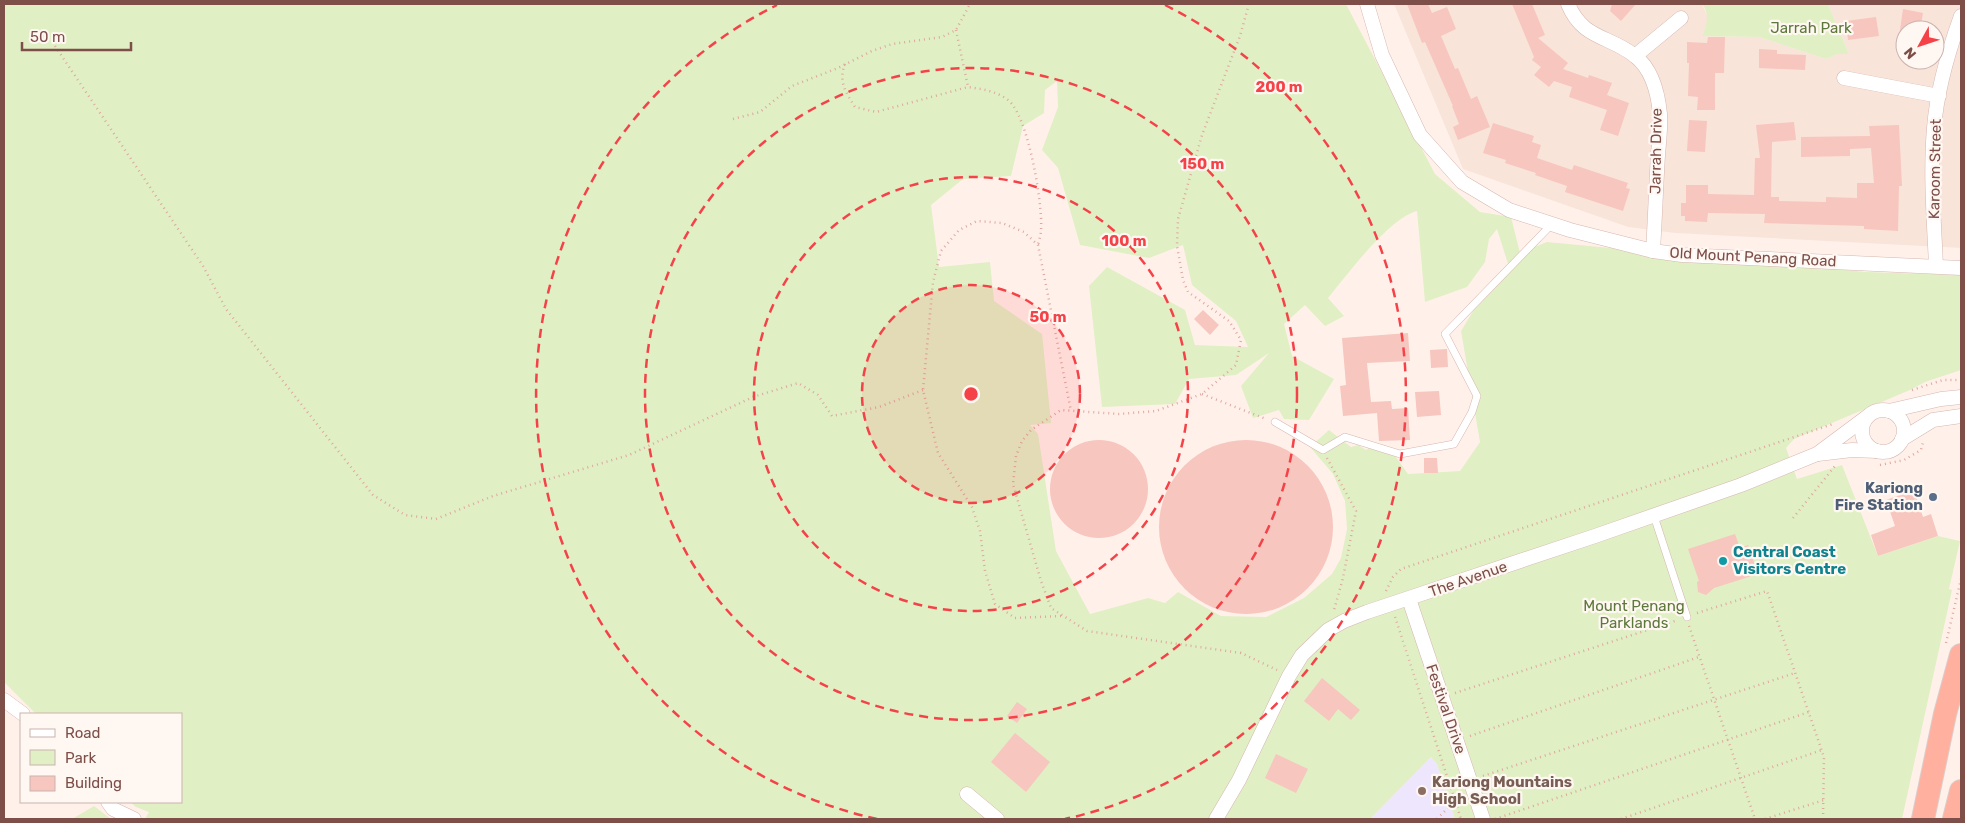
<svg xmlns="http://www.w3.org/2000/svg" width="1965" height="823" font-family="Rubik,sans-serif">
	<style>
		.residential { fill: #f9e4da; fill-rule: evenodd }
		.education { fill: #eee6fc }
		.green { fill: #e1efc5; fill-rule: evenodd }
		.building { fill: #f7c6be }
		.lines { fill: none; stroke-linecap: round; stroke-linejoin: round }
		.service-casing { stroke: #d5b7b0; stroke-width: 8 }
		.minor-casing { stroke: #d5b7b0; stroke-width: 15 }
		.trunk-casing { stroke: #dbcdcc; stroke-width: 24 }
		.path { stroke: #dea8a0; stroke-width: 2.5; stroke-dasharray: 1 4; stroke-linecap: butt }
		.service { stroke: #fff; stroke-width: 7 }
		.minor { stroke: #fff; stroke-width: 14 }
		.trunk { stroke: #ffb09e; stroke-width: 22 }
		.ring { fill: none; stroke: #f54248; stroke-width: 2.5; stroke-dasharray: 9 6 }
		.service-dot { fill: #5c6f8a; stroke: #fff7f2; stroke-width: 2 }
		.culture-dot { fill: #0f9aa8; stroke: #fff7f2; stroke-width: 2 }
		.education-dot { fill: #8d6e63; stroke: #fff7f2; stroke-width: 2 }
		.labels { text-anchor: middle; dominant-baseline: central; stroke-width: 4.5; stroke-linejoin: round; paint-order: stroke }
		.park-label { font-size: 15px; fill: #5c783a; stroke: #fff7f2 }
		.street-label { font-size: 15px; fill: #7e4e49; stroke: #fff7f2 }
		.service-label { font-size: 15px; font-weight: bold; fill: #4e5e75; stroke: #fff7f2; text-anchor: end }
		.culture-label { font-size: 15px; font-weight: bold; fill: #0d838f; stroke: #fff7f2; text-anchor: start }
		.education-label { font-size: 15px; font-weight: bold; fill: #785e54; stroke: #fff7f2; text-anchor: start }
		.centre { fill: #f54248; stroke: #fff7f2; stroke-width: 2.5 }
		.ring-label { font-size: 15px; text-anchor: middle; font-weight: bold; fill: #f54248; stroke: #fff7f2; stroke-width: 4.5; stroke-linejoin: round; paint-order: stroke }
	</style>
	<rect width="100%" height="100%" fill="#fff1ea"/>
	<path class="residential" d="M1394,4h308l5,11v9l-5,12 57,1 67,22 12,-5h11l-21,-50h133v244l-286,-15 -47,-6 -165,-58zM1905,30h30v30h-30z"/>
	<path class="education" d="M1431,757l6,7 18,55h-85z"/>
	<g class="green">
		<path d="M4,4h1342l89,170 45,38 31,5 9,36 27,-11 319,30 95,3v95l-36,12 -15,8 -116,49 -8,9 11,31 45,-14 36,91 60,-20 22,5 -11,48 3,1 -50,229h-447l-18,-55 -6,-7 -61,62h-1225l4,-7 -13,-5 -6,-5h51v-88h-145l-32,-32zM1057,81l1,26 -16,43 16,18 22,77 69,13 34,-13 9,40 44,36 12,26 -53,-2 -10,-35 -78,-43 -18,19 13,121 73,-3 14,-25 47,-4 33,-22 -28,33 12,32 26,-8 5,9 25,1 25,-41 -42,-23 -8,-32 21,-19 20,21 19,-10 -16,-18c20,-24 60,-79 89,-87l8,91 42,-15 18,-25 4,-23 8,-10 13,41 -24,20 -25,41 19,111 -20,29 -52,3 -17,-24 -20,-4 -5,4 -8,-5 -7,2 -22,-17 -19,17 23,27 12,27 2,28 -6,29 -9,16 -28,24 -38,19 -45,-1 -43,-24 -13,11 -17,-5 -58,16 -34,-63 -18,-117 -8,-9 21,-2 -9,-89 -48,-33 -4,-39 -51,5 -8,-62 32,-26 48,-3 12,-50 21,-13 1,-23z"/>
		<path d="M1702,4h126l21,50h-11l-12,5 -67,-22 -57,-1c5,-11 8,-22 0,-32z"/>
		<path d="M94,806l17,13h-39z"/>
	</g>
	<g class="building">
		<path d="M1407,4h21l4,9 15,-6 9,22 -15,7 14,33 3,-1 13,31 6,-3 13,31 -32,13 -5,-13 6,-3 -7,-18h1l-28,-64 -3,1z"/>
		<path d="M1512,4h20l13,31 -7,3 30,25 -5,6 25,9 1,-3 23,8 -5,12 22,8 -11,33 -18,-6 7,-20 -38,-13 3,-10 -18,-6 -5,6 -15,-12 7,-8 -9,-7 2,-3z"/>
		<path d="M1612,4h24l-15,17 -11,-10z"/>
		<path d="M1903,9l20,4 -3,17h-20z"/>
		<path d="M1876,17l3,19 -31,4 -2,-19z"/>
		<path d="M1708,37h17l-1,36h-9v37h-18l1,-13 -10,-1 1,-33h-2v-21l20,1z"/>
		<path d="M1759,49l18,1v4l29,1 -1,15 -46,-2z"/>
		<path d="M1689,120l18,1 -2,31 -18,-1z"/>
		<path d="M1794,122l2,18 -24,2 -1,55h8v4l47,1v-5l31,1v-15h17l-3,-35 -21,1v7l-49,1v-20l69,-1 -1,-10 30,-1 3,61h-3l-1,45 -34,-2v-3l-100,-3 1,-9 -57,-1 -1,9 -22,-1v-5h-4v-13h5v-18h22v9l46,1 1,-37h5l-4,-33z"/>
		<path d="M1493,123l41,13 -2,6 9,3 -4,13 35,12 2,-5 54,18 -2,5 4,1 -7,22 -58,-19 2,-6 -32,-11 1,-2 -31,-10 1,-3 -23,-7z"/>
		<path d="M1203,310l16,15 -9,10 -16,-16z"/>
		<path d="M1408,333l2,28 -43,2 4,39 20,-1 1,8 16,-1 2,32 -31,1 -2,-28 -34,3 -3,-30 6,-1 -4,-47z"/>
		<path d="M1447,349l1,18 -17,1 -1,-18z"/>
		<path d="M1439,391l2,24 -24,2 -2,-25z"/>
		<circle cx="1246" cy="527" r="87"/>
		<circle cx="1099" cy="489" r="49"/>
		<path d="M1424,458h13l1,15h-14z"/>
		<path d="M1914,490l9,27 8,-3 7,22 -60,20 -7,-21 24,-9 -9,-26z"/>
		<path d="M1735,534l5,14 8,-3 10,29 -44,14 -8,7 -8,-3 -1,-10 2,-1 -11,-32z"/>
		<path d="M1322,678l38,32 -9,10 -13,-11 -9,12 -25,-20z"/>
		<path d="M1017,702l10,7 -10,14 -10,-7z"/>
		<path d="M1015,733l35,29 -24,30 -35,-30z"/>
		<path d="M1276,754l32,15 -12,24 -31,-15z"/>
	</g>
	<g class="lines">
		<g class="service-casing">
			<g id="service">
				<path d="M1275,422l48,28 22,-13 55,17 54,-10 18,-32 5,-16 -32,-62 107,-110"/>
				<path d="M1654,516l33,101"/>
			</g>
		</g>
		<g class="minor-casing">
			<g id="minor">
				<path d="M1367,4l15,51 38,80 42,47 47,28 61,20 83,21 29,4 279,13"/>
				<path d="M1568,4c15,36 41,31 67,52 17,13 23,37 25,58 1,13 -1,28 -2,41 -2,32 -3,64 -5,96"/>
				<path d="M1635,56l46,-38"/>
				<path d="M1844,78l95,18"/>
				<path d="M1936,266c-2,-46 -6,-92 -2,-138 3,-38 14,-76 27,-112"/>
				<circle cx="1883" cy="431" r="21"/>
				<path d="M1889,411l52,-12 20,-2"/>
				<path d="M1902,439l31,-19 28,-4"/>
				<path d="M1818,454l34,-4 25,1"/>
				<path d="M1409,599l74,220"/>
				<path d="M4,700l19,14"/>
				<path d="M967,794l30,25"/>
				<path d="M108,802l5,7 21,10"/>
				<path d="M1216,819l23,-39 50,-104 13,-21 26,-25 16,-9 23,-9 228,-76 146,-51 76,-31 51,-38"/>
			</g>
		</g>
		<g class="trunk-casing">
			<g id="trunk">
				<path d="M1923,819l22,-105 16,-59"/>
				<path d="M1954,819l7,-28"/>
			</g>
		</g>
		<g class="path">
			<path d="M1249,4l-9,32 -38,99 -24,84 -1,27 6,34 5,12 41,29 12,19 -5,25 -34,29 -46,17 -37,3 -58,-4 -30,20 -9,11 -6,15 -3,28 28,97 10,27 36,23 154,22 36,17"/>
			<path d="M956,30l12,57c14,2 28,4 40,13 20,15 35,104 33,130 0,5 -2,10 -3,15"/>
			<path d="M55,46l148,220 23,43 147,186 32,20 31,4 57,-23 136,-41 124,-58 45,-14 20,12 14,21 47,-9 44,-17"/>
			<path d="M845,64c-7,17 1,29 10,43l21,5 92,-25"/>
			<path d="M733,119l27,-7 32,-26 46,-18 34,-17 20,-7 50,-7 14,-7 14,-26"/>
			<path d="M1912,390l31,-10h18"/>
			<path d="M1202,394l64,25"/>
			<path d="M1327,458l29,53 -13,67 -9,32"/>
			<path d="M1880,465l24,-5 17,-10 2,-8"/>
			<path d="M1793,518l42,-52"/>
			<path d="M1386,591l7,-14 8,-8 432,-145"/>
			<path d="M1697,613l70,-22 57,166 -1,62"/>
			<path d="M1061,616l-46,2 -20,-14 -10,-33 -5,-40 -8,-24 -34,-54 -15,-63 10,-108 8,-31 18,-21 18,-9 25,2 22,9 14,13 33,166"/>
			<path d="M1395,617l66,202"/>
			<path d="M1689,626l66,193"/>
			<path d="M1946,643l15,-64"/>
			<path d="M1455,693l223,-73"/>
			<path d="M1470,736l229,-79"/>
			<path d="M1483,776l312,-103"/>
			<path d="M1437,819l18,-18"/>
			<path d="M1495,819l314,-107"/>
			<path d="M1621,819l201,-69"/>
			<path d="M1765,819l59,-19"/>
		</g>
		<use href="#service" class="service"/>
		<use href="#minor" class="minor"/>
		<use href="#trunk" class="trunk"/>
	</g>
	<circle cx="971" cy="394" r="109" fill="#f54248" fill-opacity=".12"/>
	<g class="ring">
		<circle cx="971" cy="394" r="109"/>
		<circle cx="971" cy="394" r="217"/>
		<circle cx="971" cy="394" r="326"/>
		<path d="M877 819A435 435 0 0 1 777 5M1165 5A435 435 0 0 1 1065 819"/>
	</g>
	<circle class="service-dot" cx="1933" cy="497" r="5"/>
	<circle class="culture-dot" cx="1723" cy="561" r="5"/>
	<circle class="education-dot" cx="1422" cy="791" r="5"/>
	<g class="labels">
		<g class="park-label">
			<text x="1811" y="28">Jarrah Park</text>
			<text x="1634" y="606">Mount Penang<tspan x="1634" dy="17">Parklands</tspan></text>
		</g>
		<g class="street-label">
			<text transform="translate(1656 151) rotate(-89)">Jarrah Drive</text>
			<text transform="translate(1935 169) rotate(-89)">Karoom Street</text>
			<text transform="translate(1753 257) rotate(3)">Old Mount Penang Road</text>
			<text transform="translate(1468 579) rotate(-19)">The Avenue</text>
			<text transform="translate(1446 709) rotate(71)">Festival Drive</text>
		</g>
		<g class="service-label">
			<text x="1923" y="488">Kariong<tspan x="1923" dy="17">Fire Station</tspan></text>
		</g>
		<g class="culture-label">
			<text x="1733" y="552">Central Coast<tspan x="1733" dy="17">Visitors Centre</tspan></text>
		</g>
		<g class="education-label">
			<text x="1432" y="782">Kariong Mountains<tspan x="1432" dy="17">High School</tspan></text>
		</g>
	</g>
	<circle cx="971" cy="394" r="8" class="centre"/>
	<g class="ring-label">
		<text x="1279" y="92">200 m</text>
		<text x="1202" y="169">150 m</text>
		<text x="1124" y="246">100 m</text>
		<text x="1048" y="322">50 m</text>
	</g>
	<rect width="1965" height="823" fill="none" stroke="#7e4e49" stroke-width="10"/>
	<rect x="20" y="713" width="162" height="90" fill="#fff7f2" stroke="#cbb3ae"/>
	<rect x="30" y="729" width="25" height="8" fill="#ffffff" stroke="#cbb3ae"/>
	<text x="65" y="738" font-size="15" fill="#7e4e49">Road</text>
	<rect x="30" y="750" width="25" height="15" fill="#e1efc5" stroke="#cbb3ae"/>
	<text x="65" y="763" font-size="15" fill="#7e4e49">Park</text>
	<rect x="30" y="776" width="25" height="15" fill="#f7c6be" stroke="#cbb3ae"/>
	<text x="65" y="788" font-size="15" fill="#7e4e49">Building</text>
	<g transform="translate(1920 45) rotate(230)"><circle r="24" fill="#fff7f2" stroke="#cbb3ae"/>
	<path d="M0-4L9 19L0 12L-9 19Z" fill="#f54248"/>
	<text y="-8" font-size="14" font-weight="bold" text-anchor="middle" fill="#7e4e49">N</text>
	</g>
	<path d="M22 42v8h109v-8" fill="none" stroke="#7e4e49" stroke-width="2.5"/>
	<text x="30" y="42" font-size="15" fill="#7e4e49" stroke="#fff7f2" stroke-width="4" paint-order="stroke">50 m</text>
</svg>
